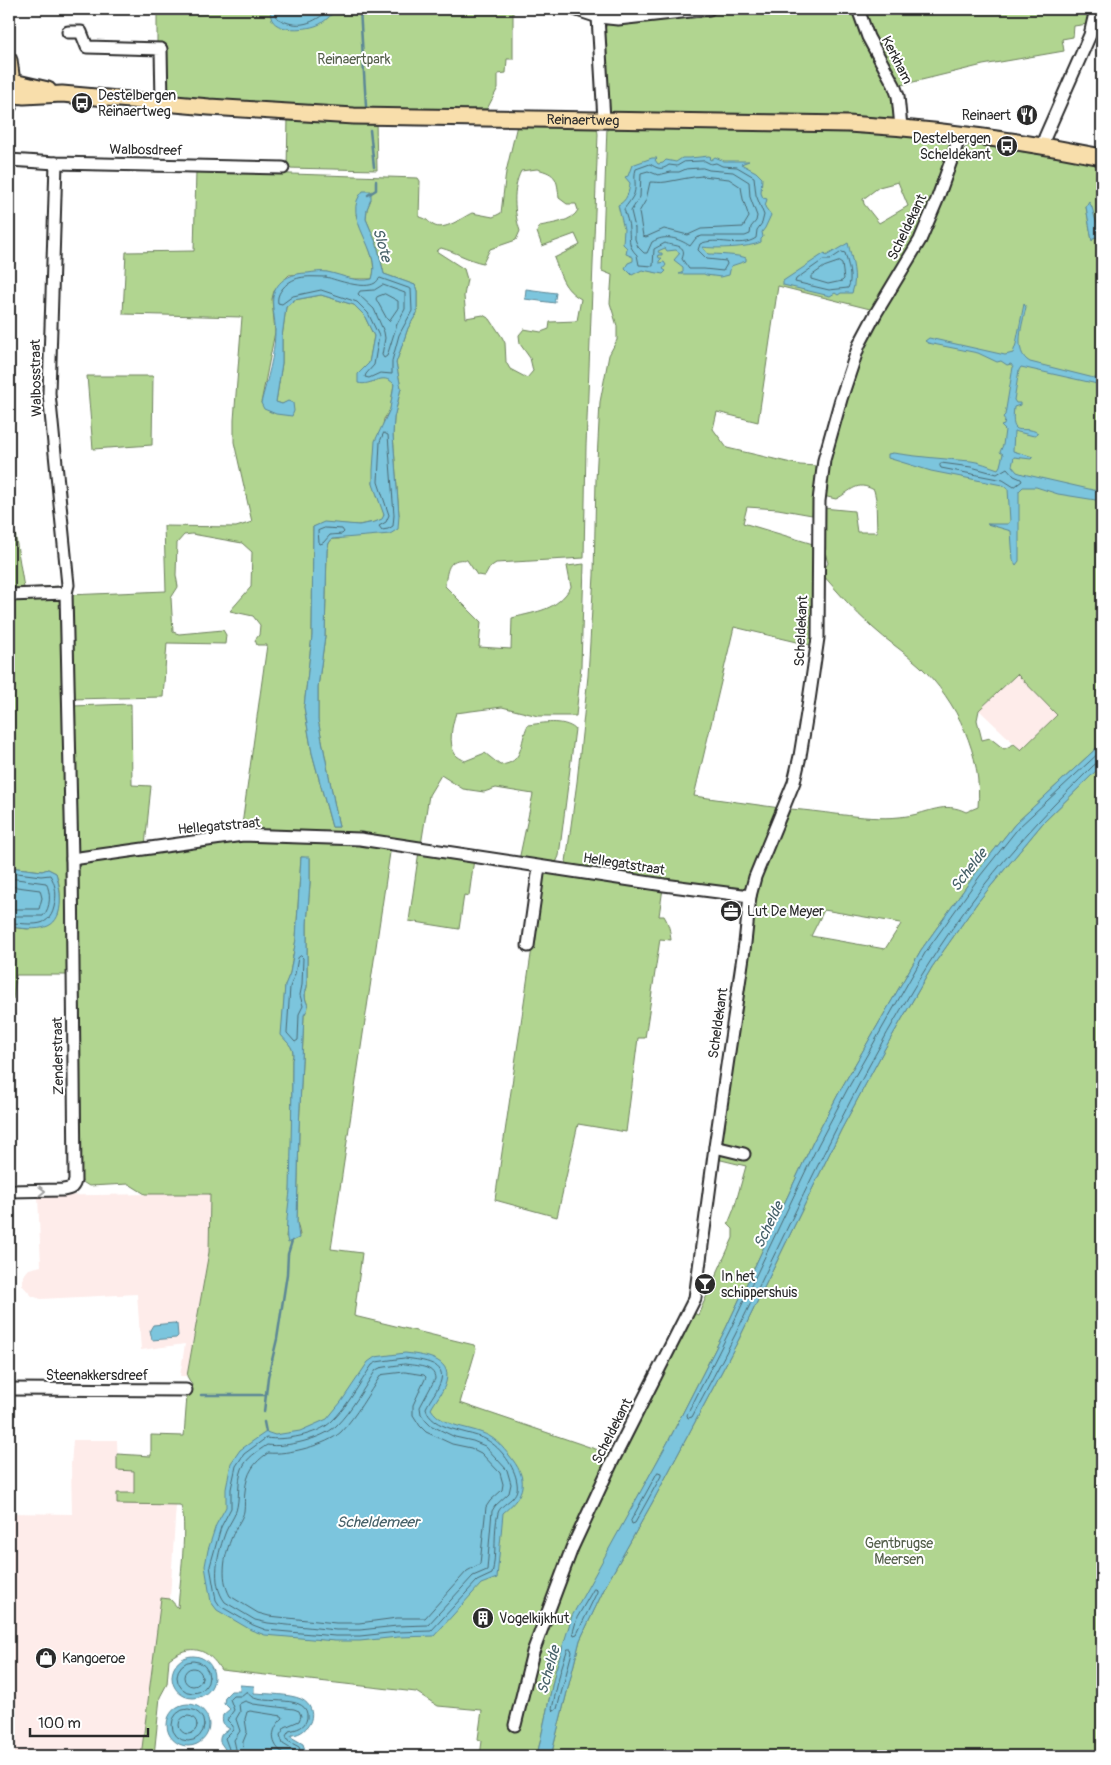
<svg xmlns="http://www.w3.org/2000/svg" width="1111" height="1765" font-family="Pangolin,sans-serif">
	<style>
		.built { fill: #feecea }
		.green { fill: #b1d590; stroke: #6e805e; fill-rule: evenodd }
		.water { fill: #7cc5dd; stroke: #5c8796 }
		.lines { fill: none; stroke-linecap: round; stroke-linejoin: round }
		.shore { stroke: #4b6972; stroke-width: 1 }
		.stream { stroke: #5c8796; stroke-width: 2.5 }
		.minor-casing { stroke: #2b2b2b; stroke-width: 15 }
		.major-casing { stroke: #2b2b2b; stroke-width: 19 }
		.minor { stroke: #fff; stroke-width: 11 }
		.major { stroke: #f8deab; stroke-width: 15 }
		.oneway { stroke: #a0a0a0 }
		.labels { text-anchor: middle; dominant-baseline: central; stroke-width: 4; stroke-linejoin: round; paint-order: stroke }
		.park-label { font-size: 14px; fill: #535e49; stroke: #fff }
		.street-label { font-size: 14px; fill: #2b2b2b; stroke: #fff }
		.poi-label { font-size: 14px; fill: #2b2b2b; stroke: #fff; text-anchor: start }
		.water-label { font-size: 15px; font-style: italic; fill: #476169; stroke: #fff }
	</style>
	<rect width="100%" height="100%" fill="#fff"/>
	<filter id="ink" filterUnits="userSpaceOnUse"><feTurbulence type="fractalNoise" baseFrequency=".02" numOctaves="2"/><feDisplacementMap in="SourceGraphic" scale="10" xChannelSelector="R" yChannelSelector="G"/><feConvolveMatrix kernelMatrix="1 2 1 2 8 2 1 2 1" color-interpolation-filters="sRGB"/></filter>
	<g filter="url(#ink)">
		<g class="built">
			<path d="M1017,674l40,41 -36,35 -42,-40z"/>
			<path d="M210,1193l-1,59 -22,124h-7l5,-32 -44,6 -4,-56 -96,5 -9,-3 -10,-11 1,-9 6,-7 12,-3 -3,-70z"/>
			<path d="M73,1440h44l1,30h16v24l-17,-1v11h59l-6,95 -9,-1 -20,158h-132v-243l63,1 -1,-49z"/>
		</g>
		<g class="green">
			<path d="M157,9h356v50h-6l-1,14 -8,1v14l-11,21 -133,1 -145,-9 -52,-5z"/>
			<path d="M602,9h66l-50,6h-16z"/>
			<path d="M749,9h105c2,7 3,15 5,23 11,30 40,54 36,88l-280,-7h-6l-2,-3 -2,-81 2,-5h10z"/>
			<path d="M864,9h228l-4,15 -14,2 -1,11 -11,2 2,12 -81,14 -82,20c-16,-22 -28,-50 -37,-76z"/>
			<path d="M288,118l88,2 1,50 -90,-2z"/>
			<path d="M517,125l80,2 1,7 -12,312 -2,112 -88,5 -6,4 -5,9 -8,-1 -10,-15c-20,-3 -20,12 -22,26l36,36 -2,25 32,2 1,-31c26,-7 44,-7 59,-31l-4,-21 17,-2 -3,102 -5,50h-38l-36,-9 -46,6c-4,11 -8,31 -1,41 2,3 7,5 10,7l20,-8 15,12c25,-2 19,-23 28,-40 15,-2 35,-6 47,4l-16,127 -4,9 -36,-5 14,-66 -37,-6 -12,4 -21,-3 -22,-14 -12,20 -8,50 -180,-13 26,-187h-10l-2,-5 4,-5 1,-10 -7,-9 -23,-5 21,-24 1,-35 -10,-9 -50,-9 -8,1 -7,8 -1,32 2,12 -7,11 2,34 6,2 44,-4 3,5 -1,9 -58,-1 -4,54 -92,2 -2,-104 97,-4 -2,-65 72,1 16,-5 -18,-80v-22l8,-103 -119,-3 3,-62 68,-1 2,-80 222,7 2,3 -1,36c8,1 9,5 14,8 11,7 30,-8 39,-12l21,4 8,-4 5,-41zM537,169c20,5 20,10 22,29l8,6h9l2,6c-6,12 -25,13 -38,16l-3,6 5,14 33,-12 5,11 -26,13c7,18 9,31 27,41l-4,22 -27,1 -1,7 -8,3 -17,-3 -5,6 1,9 10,14 3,13 -6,7 -17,-9 -4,-7 -1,-19 -3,-6 -12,-18 -7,-4 -17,3 -2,-22 3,-17 -3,-10 -28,-18 5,-3c15,4 27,12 42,15l7,-14 26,-9 4,-9c-6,-18 -8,-43 1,-60zM371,199l-4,10 -1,10 11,26 7,29 31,11 2,6v22l-9,15 -12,35 5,25 -7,30 -1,17 6,80 -60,24h-7l-3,4 -2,7 -2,86 -7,51v33l21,107h-7l-20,-74 -8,-46 8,-71 1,-109 11,-4 34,2 17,-3 8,-3 1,-5 -11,-31 11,-64 6,-9 4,-26c-7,-9 -14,-6 -23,-2l-2,-18 5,-28 -10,-21 -10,-10 -33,-10 -27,5 -8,7 -4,30v26l-6,39 6,2 6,-2 -18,10 -9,-9 14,-71 -3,-33 2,-8 15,-16 37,-3 26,7h20c7,-19 -11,-47 -16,-65z"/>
			<path d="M607,126l250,5 97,8 1,4 -42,102 -39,65 -96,-24 -20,136 -41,-10 -4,17 14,19 73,17 17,1 -5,49 -34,-6 -31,-2 -4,16 70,21 2,16 -1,86 -80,-19 -40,169 86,12 -29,73 -6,11 -178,-26 -1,-4 11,-80 11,-106 6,-101 2,-95 4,-78 9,-47 8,-15v-14l-7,-23 2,-28 -10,-4zM898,182l10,24 -29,17 -15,-19 -1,-5 16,-12z"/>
			<path d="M970,144l121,18 11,9v58l-7,-8 -4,-16 -5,2 6,33 3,-3 3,1 4,13v492l-87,81 -39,49 -55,77 -79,137 -29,55 -87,186 -57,112 -96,176 -18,56 -18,84h-57l2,-15 -4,-2 4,-29 -44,-4 -22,-14 -195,-22c-13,-22 -31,-27 -52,-11l-2,25 -7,13 -6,59h-13l20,-158 9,1 8,9c1,-18 11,-92 2,-103l-63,-1v-11h17v-22l-17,-1v-16l34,2v-21l33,1 3,-40 5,-11 -5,-9 22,-124 1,-58h-65l-16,-10 -40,2 -8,-5 -3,-11 -2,-308 167,-22h52l96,6 -60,403 31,4 -8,63 120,29 2,4 -16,54 150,51 73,-146 15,7 35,-77v-9l-5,-5 6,-15 12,-43 -29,-7 38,-268 34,-82c37,2 82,13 118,7 22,-3 37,-15 59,-4l12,-5c5,-51 -21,-106 -58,-141 -15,-14 -33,-25 -48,-39 -18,-16 -34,-35 -50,-53l6,-11 -5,-17v-38l31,3 3,21h20l-1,-33 -2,-9c-18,-10 -22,1 -38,9l-13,-3 6,-34 30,-105 19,-39 32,-49 10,-19 39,-91 5,-10zM1017,674l40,41 -36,35 -7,-6 -10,5 -14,-11 -8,2 -5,-20 2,-10zM301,857l9,1v25l-3,41v62c0,3 -2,5 -2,8 0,11 7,10 -1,21l-5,114 -2,93 3,13 -14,2c8,-58 5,-118 6,-177 4,-12 -4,-16 -10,-25l3,-49 5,-13 6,-34zM824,910l76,13 1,1 -16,25 -74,-13z"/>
			<path d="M87,376h66l-1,69 -59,4z"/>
			<path d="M15,533l9,55 37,-2 6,389h-51l-3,24 -4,1v-73l19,2 30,-14c3,-16 3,-27 -2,-42l-8,-4 -6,2 -33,-4v-333z"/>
			<path d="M131,704l1,81 19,1 -6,60 -67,7 -3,-4 -3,-143z"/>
			<path d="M1102,765v991h-551l29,-116 26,-55 46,-82 87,-164 102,-209 43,-80 48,-83 45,-64 65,-79z"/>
			<path d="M419,851l55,8 -5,37 -5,-1 -5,34 -50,-8z"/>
			<path d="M543,873l120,15 -4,28h5c5,8 6,15 7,24l-11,-1 -15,99h-7l-12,94 -48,-8 -21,93 -62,-17z"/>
		</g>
		<g class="water">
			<path d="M271,9h68c-7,4 -12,11 -19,15 -11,6 -46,9 -49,-7 -1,-3 0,-6 0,-8z"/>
			<path d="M709,156l2,1 -2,2 2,1 4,-3 9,4h25l-8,3 15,8 6,6 -1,15 2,5 4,1 -2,8 6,8 -6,13 -3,4 1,5 -2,2v3c-12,6 -46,7 -59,5l6,7c8,0 32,1 38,4v3l-15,5 -2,9 -8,2 -15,-2 -2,-1h-25l4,-2v-5l-9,-7 6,-7 -4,-3 -9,1 -2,-3 -7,3 1,2h3v2h-4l1,3h3l-3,3v2l5,-1 2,3 -3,4 3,2 -3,3 -21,-4 -10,5 -7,-7 3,-5 5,-2v-4l-7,-3 1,-6 -4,-4 1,-15 -6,-24c9,-4 11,-13 12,-22l-5,-6 3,-1 4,-11 20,-7h5l-2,2 3,4 5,-1 3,-3 10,2 6,-4h8z"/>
			<path d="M363,191h8v8l-4,10 -1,10 11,26 7,29 31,11 2,6v22l-9,15 -12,35 5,25 -7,30 -1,17 6,80 -1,14 -8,5 -58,5 -3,4 -2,7 -2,86 -7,51v33l21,107h-7l-20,-74 -8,-46 8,-71 1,-109 11,-5 35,3 16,-3 7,-3 2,-4 -11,-31v-14l2,-29 15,-32 4,-25c-12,-13 -22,3 -36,-1v-9l11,-11 5,-27 -10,-21 -10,-10 -33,-10 -27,5 -8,7 -4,30v26l-6,39 6,2 6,-3 5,2 1,8 -2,5 -16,-2 -12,-5 -3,-6c6,-23 14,-48 14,-72 1,-12 -5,-27 -1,-38 5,-15 20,-20 34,-20 6,-1 13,-2 19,-1 16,3 29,11 45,7 11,-29 -33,-62 -9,-88z"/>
			<path d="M1089,202c7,10 2,15 13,27v22l-4,-13 -3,-1 -3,4 -6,-34z"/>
			<path d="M848,243c4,17 10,34 4,50h-11l-3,2 -3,-2 -5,3 -47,-11v-4l42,-28 1,3z"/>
			<path d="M526,289l30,4 -1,6h-1l1,1v3l-30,-4z"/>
			<path d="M1024,304l2,3c-3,16 -14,45 4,55l72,18v5l-81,-18 -2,3 -5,30 2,3h4v2l-6,2c-4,35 9,16 24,26l-4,3 -20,-5 -1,20 20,6 -2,2 -17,-2 -2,9 5,6 6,2 79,18v9l-44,-7 -22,-7h-13l-4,4v70l-3,4 -3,-5 -2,-29 -24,-7h21l2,-3 -2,-32 -6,-4 -71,-14 -43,-13v-4l5,-1c26,4 52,6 78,8 9,1 18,5 27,8l2,-3 3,-12 -3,-2 3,-7 2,-15 -4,-4 3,-1 1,-5 -2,-3 2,-2 8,-48 -2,-3 -4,1 -6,-4 -4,1 -19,-9 -50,-10 -3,-2 4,-3 76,17 8,-2 3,-9z"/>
			<path d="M1102,743v22l-60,59 -65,79 -45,64 -48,83 -43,80 -102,209 -87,164 -46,82 -26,55 -29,116h-14l18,-84 17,-56 97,-176 57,-112 87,-186 29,-55 79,-137 55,-77 39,-49z"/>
			<path d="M301,857h9v26l-3,41v62c0,3 -2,5 -2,9 0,10 7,9 -1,20l-5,114 -2,93 2,16 -11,5c-4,-10 1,-40 2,-53 1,-43 2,-87 2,-130 4,-12 -4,-16 -11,-25l4,-50 5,-12 6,-34z"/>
			<path d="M9,867l33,4 6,-2 8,4c4,14 10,45 -8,53 -12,5 -27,2 -39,1z"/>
			<path d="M174,1323l3,1 1,12 -2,2 -24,2 -2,-10 3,-5z"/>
			<path d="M405,1353c15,2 48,4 41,29 -2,9 -11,19 -15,27 12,19 40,17 58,27 8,4 14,12 20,19 20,24 17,39 -6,58l-6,65 -16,6 -47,52 -36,1 -38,4h-25l-70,-6 -14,-5 -34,-20 -6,-8 -6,-36 3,-16 8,-25 10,-18v-18l5,-26 9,-13 26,-18 9,3 25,-4 27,-12 14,-17 27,-40 7,-5z"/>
			<circle cx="193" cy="1677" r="21"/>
			<path d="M240,1685l14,1v7c13,1 36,1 47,6 20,10 9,35 -9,36l-1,2 12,7 4,12h-89l3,-4 4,-3 -5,-7c-1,-9 5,-10 10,-13 -6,-3 -9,-7 -7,-14l7,-6 -6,-6 1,-6 6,-6h9z"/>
			<circle cx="188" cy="1725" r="21"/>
		</g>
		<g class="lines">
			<g class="shore">
				<path d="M276,9l1,9c21,12 36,6 53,-9"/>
				<path d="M705,161l6,3 5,-1 6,3 15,1 17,10 2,18 8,20 -2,8 -5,7 -1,8c-16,11 -40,-2 -56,6l-2,6 9,9 19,2 1,3 -4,7 -19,-2h-15l-7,-10c6,-16 -8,-12 -17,-16l-11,6 -1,17 -14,-1 -2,-10c-9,-9 -7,-13 -8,-26 0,-6 -3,-13 -5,-20 3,-4 8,-10 10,-15 3,-10 -1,-15 2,-25l14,-5c7,4 11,7 19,1l8,1 7,-4z"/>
				<path d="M703,168l6,2 24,2 16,10 1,15 7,19 -1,5 -5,6 -1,7 -5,2h-43l-6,2 -6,8c-12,-8 -25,-12 -38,-4l-5,11h-3l-6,-6 -3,-8v-11l-4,-17 9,-14 1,-24 7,-2 10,4 13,-3h8l7,-3z"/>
				<path d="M702,176l27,3 12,8 2,12 6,18 -6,10 -42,2 -13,6 -24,-6 -18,8 -3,-1 -4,-24 7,-12 4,-18c5,0 10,1 16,0 12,-2 24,-5 36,-6z"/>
				<path d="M842,252l3,1c3,11 8,26 3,35l-19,2 -34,-8 1,-3 27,-19h6z"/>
				<path d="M839,262l3,2 2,15 -2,2 -14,3 -17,-5v-3l13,-9z"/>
				<path d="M326,277c11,3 38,13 49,6 2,-1 3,-4 5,-5l31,11 1,22 -13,24 -7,26v13l-12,-1 -11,5 -4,-1 1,-3 8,-9 5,-29 -11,-23 -11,-11 -36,-12 -28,6 -11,8 -4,-1c-1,-6 1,-10 5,-15 12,-14 26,-11 43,-11z"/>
				<path d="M383,285l22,8v16l-8,15 -10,32 -3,2 -2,-3 3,-17 -1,-6 -10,-23 -16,-15 2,-3 14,-1z"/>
				<path d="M385,294l13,7v7l-9,13 -2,-2 -11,-20 1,-2z"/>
				<path d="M384,433l4,2 6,80 -1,11 -5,3 -6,1 -3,-4 7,-4 3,-7 -11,-33 2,-40z"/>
				<path d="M941,463l30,4 26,7 10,-6 7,8 7,3 1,2 -8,6 -11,-7 -62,-12 -1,-2z"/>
				<path d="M325,528l17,1 2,3 -2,2 -12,1 -7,8 -3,1 -1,-2 -1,-11z"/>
				<path d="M1102,750l-83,77 -39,49 -55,77 -78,137 -29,55 -88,185 -43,85 1,3 4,-1c14,-27 29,-54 43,-82 62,-124 118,-252 193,-370 32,-51 70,-100 111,-144 17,-19 36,-37 54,-55l5,-4h4"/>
				<path d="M9,872l32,4 9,-1c5,8 7,18 5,27 -4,29 -23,21 -46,21"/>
				<path d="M9,878l37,5c5,9 5,25 -3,33h-34"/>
				<path d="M9,886l31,4 2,8 -3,11h-30"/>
				<path d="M301,956l2,2 -1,27 -2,10 3,11 -4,8 -1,26 -3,2 -8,-9 3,-46 5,-13 3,-16z"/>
				<path d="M405,1358c12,2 41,3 36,22 -2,9 -11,19 -15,28 3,22 46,23 61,32 14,8 28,27 30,43 3,17 -16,19 -19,30 -5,20 -1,41 -6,61l-15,7 -46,50 -33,1 -38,4h-25l-69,-6 -13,-5 -33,-19 -4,-6 -6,-34 11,-39 10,-19v-19l5,-23 8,-12 22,-16c18,3 51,-3 65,-16 17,-16 28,-38 41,-57l5,-3z"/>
				<path d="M405,1364c10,2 30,1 30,15l-15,28 1,7 5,7 4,4 25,12 18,4 12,5 22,24 4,14 -2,9 -14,13 -3,5 -5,59 -14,6 -45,49 -31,1 -37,4h-24l-68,-7 -13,-3 -30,-18c-15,-20 -7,-50 1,-71 3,-7 8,-13 10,-20 4,-12 1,-29 6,-42 4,-11 16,-18 25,-24 18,3 55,-6 69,-19 16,-16 27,-37 40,-56l4,-2z"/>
				<path d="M405,1372l19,3 2,2 -13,28v10l7,11 6,6 26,12 19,4 10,5 19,20 3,11 -1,6 -12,11 -4,6 -6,57 -13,7 -42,47h-28l-38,5h-23l-67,-7 -11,-3 -28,-17c-11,-20 -5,-44 4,-64 3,-7 9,-14 10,-21 1,-6 0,-13 1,-20 2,-18 8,-28 23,-38 19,2 59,-8 73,-21 16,-17 27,-38 40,-57z"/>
				<path d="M658,1472l3,1v3l-26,47 -3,1 -1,-3z"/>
				<path d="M594,1589l3,1v2l-20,42 -3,1 -1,-3 4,-14z"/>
				<path d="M568,1649h3l1,3 -15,57 -3,2 -2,-2 8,-36z"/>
				<circle cx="193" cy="1677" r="16"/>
				<circle cx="193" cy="1677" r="9"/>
				<circle cx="188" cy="1725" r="16"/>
				<circle cx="188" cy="1725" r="9"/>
				<path d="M223,1756l6,-7 -4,-11 8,-8v-4l-6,-6 7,-10 -4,-11 3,-3h8l6,-5c1,2 3,5 5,6 12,8 58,-4 55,21 -2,10 -10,11 -18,13l-3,5 2,5 11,6 3,9"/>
				<path d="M233,1756l3,-7 -2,-9 6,-9 -4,-12 4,-7 -1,-8 6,-3 8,3 41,5 5,2 2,5 -2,5 -14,6 -5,8 3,9 10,6 3,6"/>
				<path d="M242,1756l1,-14 4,-10 -2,-13 2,-7 3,-1 32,5 1,2c-15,13 -12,30 5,38"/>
			</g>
			<g class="stream">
				<path d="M360,9l6,97"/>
				<path d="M370,130l4,37"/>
				<path d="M368,195l8,-5v-9"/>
				<path d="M201,1395h64"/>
				<path d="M264,1412l4,-35 9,-38 10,-65 1,-20 4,-13"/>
				<path d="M264,1422l2,10"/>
			</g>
			<g class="minor-casing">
				<g id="minor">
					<path d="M574,9l24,8 20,2 91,-10"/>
					<path d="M858,9l10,28 26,48 4,11 3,31"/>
					<path d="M598,17l6,103"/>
					<path d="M68,32h13l6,15 74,2 1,53"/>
					<path d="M1043,145l2,-8 45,-102 6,-26"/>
					<path d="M9,160l47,3 227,5"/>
					<path d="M56,163l-7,230 19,192 -2,8"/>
					<path d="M9,595l57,-2 6,266 3,322c-2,7 -5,8 -12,9l-54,1"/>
					<path d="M72,859l171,-24 117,4 304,46 86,11"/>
					<path d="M528,946l11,-79"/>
					<path d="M715,1147l29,7"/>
					<path d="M9,1389l177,1"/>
					<path d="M515,1725l18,-73 39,-104 40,-86 83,-164 20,-151 30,-204 5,-47 5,-19 39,-95 6,-26 8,-49 10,-69 1,-137 5,-41 17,-61 18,-54 17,-32 44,-73 17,-40 24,-67"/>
				</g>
			</g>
			<g class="major-casing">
				<g id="major">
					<path d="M9,60l3,22 -3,23"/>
					<path d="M9,81l39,9"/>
					<path id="s1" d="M9,94l15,2 38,-2 147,13 145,9 494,8c86,5 170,16 254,33"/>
				</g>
			</g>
			<use href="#minor" class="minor"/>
			<use href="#major" class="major"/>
		</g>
		<defs><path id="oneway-chevron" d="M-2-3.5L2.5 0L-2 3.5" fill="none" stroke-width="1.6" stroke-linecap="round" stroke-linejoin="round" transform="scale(1.25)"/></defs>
		<use class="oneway" href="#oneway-chevron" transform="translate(42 1191) rotate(-1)"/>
	</g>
	<defs>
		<g id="bus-disc" transform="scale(1.125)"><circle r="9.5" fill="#2b2b2b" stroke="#fff"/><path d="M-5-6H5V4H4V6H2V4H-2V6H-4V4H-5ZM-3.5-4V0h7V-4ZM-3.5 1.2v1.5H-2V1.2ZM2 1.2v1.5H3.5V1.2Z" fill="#fff"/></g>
		<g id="restaurant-disc" transform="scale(1.125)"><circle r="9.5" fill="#2b2b2b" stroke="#fff"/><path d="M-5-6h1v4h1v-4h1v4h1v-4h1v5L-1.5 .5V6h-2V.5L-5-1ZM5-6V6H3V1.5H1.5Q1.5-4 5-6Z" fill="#fff"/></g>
		<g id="office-disc" transform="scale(1.125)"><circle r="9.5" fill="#2b2b2b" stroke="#fff"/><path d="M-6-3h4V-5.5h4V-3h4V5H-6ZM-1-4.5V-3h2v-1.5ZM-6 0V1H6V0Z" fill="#fff"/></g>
		<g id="bar-disc" transform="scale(1.125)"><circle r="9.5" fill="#2b2b2b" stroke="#fff"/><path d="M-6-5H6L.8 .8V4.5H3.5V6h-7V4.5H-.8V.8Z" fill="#fff"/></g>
		<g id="building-disc" transform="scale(1.125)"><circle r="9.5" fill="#2b2b2b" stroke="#fff"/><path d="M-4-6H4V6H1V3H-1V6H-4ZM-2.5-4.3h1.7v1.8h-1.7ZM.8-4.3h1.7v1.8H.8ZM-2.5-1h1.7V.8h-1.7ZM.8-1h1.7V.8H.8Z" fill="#fff"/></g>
		<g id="shop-disc" transform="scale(1.125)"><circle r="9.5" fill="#2b2b2b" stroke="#fff"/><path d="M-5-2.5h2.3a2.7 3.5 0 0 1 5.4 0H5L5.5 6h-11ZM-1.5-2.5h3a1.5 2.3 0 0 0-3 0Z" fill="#fff"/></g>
	</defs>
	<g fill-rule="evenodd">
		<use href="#bus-disc" x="82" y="103"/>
		<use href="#restaurant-disc" x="1027" y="115"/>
		<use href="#bus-disc" x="1007" y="146"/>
		<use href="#office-disc" x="731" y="911"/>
		<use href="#bar-disc" x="705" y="1284"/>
		<use href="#building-disc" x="483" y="1618"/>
		<use href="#shop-disc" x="46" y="1658"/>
	</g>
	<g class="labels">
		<g class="park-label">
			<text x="354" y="59">Reinaertpark</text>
			<text x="899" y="1543">Gentbrugse<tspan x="899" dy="16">Meersen</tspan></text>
		</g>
		<g class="street-label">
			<text transform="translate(897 60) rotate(63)">Kerkham</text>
			<text stroke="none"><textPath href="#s1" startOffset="575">Reinaertweg</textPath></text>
			<text transform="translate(146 150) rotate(1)">Walbosdreef</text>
			<text transform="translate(907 227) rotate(-64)">Scheldekant</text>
			<text transform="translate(36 378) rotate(-91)">Walbosstraat</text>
			<text transform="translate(801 631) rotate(-87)">Scheldekant</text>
			<text transform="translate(219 826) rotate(-5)">Hellegatstraat</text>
			<text transform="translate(624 864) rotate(9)">Hellegatstraat</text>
			<text transform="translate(718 1023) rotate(-82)">Scheldekant</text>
			<text transform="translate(58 1056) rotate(-91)">Zenderstraat</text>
			<text x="97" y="1375">Steenakkersdreef</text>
			<text transform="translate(612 1431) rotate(-63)">Scheldekant</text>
		</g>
		<g class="poi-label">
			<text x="98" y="95">Destelbergen<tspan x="98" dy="16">Reinaertweg</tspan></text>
			<text x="1011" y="115" text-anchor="end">Reinaert</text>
			<text x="991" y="138" text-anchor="end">Destelbergen<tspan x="991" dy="16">Scheldekant</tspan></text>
			<text x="747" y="911">Lut De Meyer</text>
			<text x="721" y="1276">In het<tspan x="721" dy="16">schippershuis</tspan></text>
			<text x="499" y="1618">Vogelkijkhut</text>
			<text x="62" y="1658">Kangoeroe</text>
		</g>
		<g class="water-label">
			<text transform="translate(382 245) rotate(74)">Slote</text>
			<text transform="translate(969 870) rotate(-52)">Schelde</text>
			<text transform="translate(769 1225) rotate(-64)">Schelde</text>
			<text x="378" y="1522">Scheldemeer</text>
			<text transform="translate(549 1670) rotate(-74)">Schelde</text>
		</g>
	</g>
	<rect width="1111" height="1765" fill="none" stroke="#fff" stroke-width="30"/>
	<rect x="15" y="15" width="1081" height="1735" fill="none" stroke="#2b2b2b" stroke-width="2" filter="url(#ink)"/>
	<path d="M30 1728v8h118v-8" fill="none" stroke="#2b2b2b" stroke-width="2.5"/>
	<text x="38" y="1728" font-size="15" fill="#2b2b2b" stroke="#ffffff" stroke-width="4" paint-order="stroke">100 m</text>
</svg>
